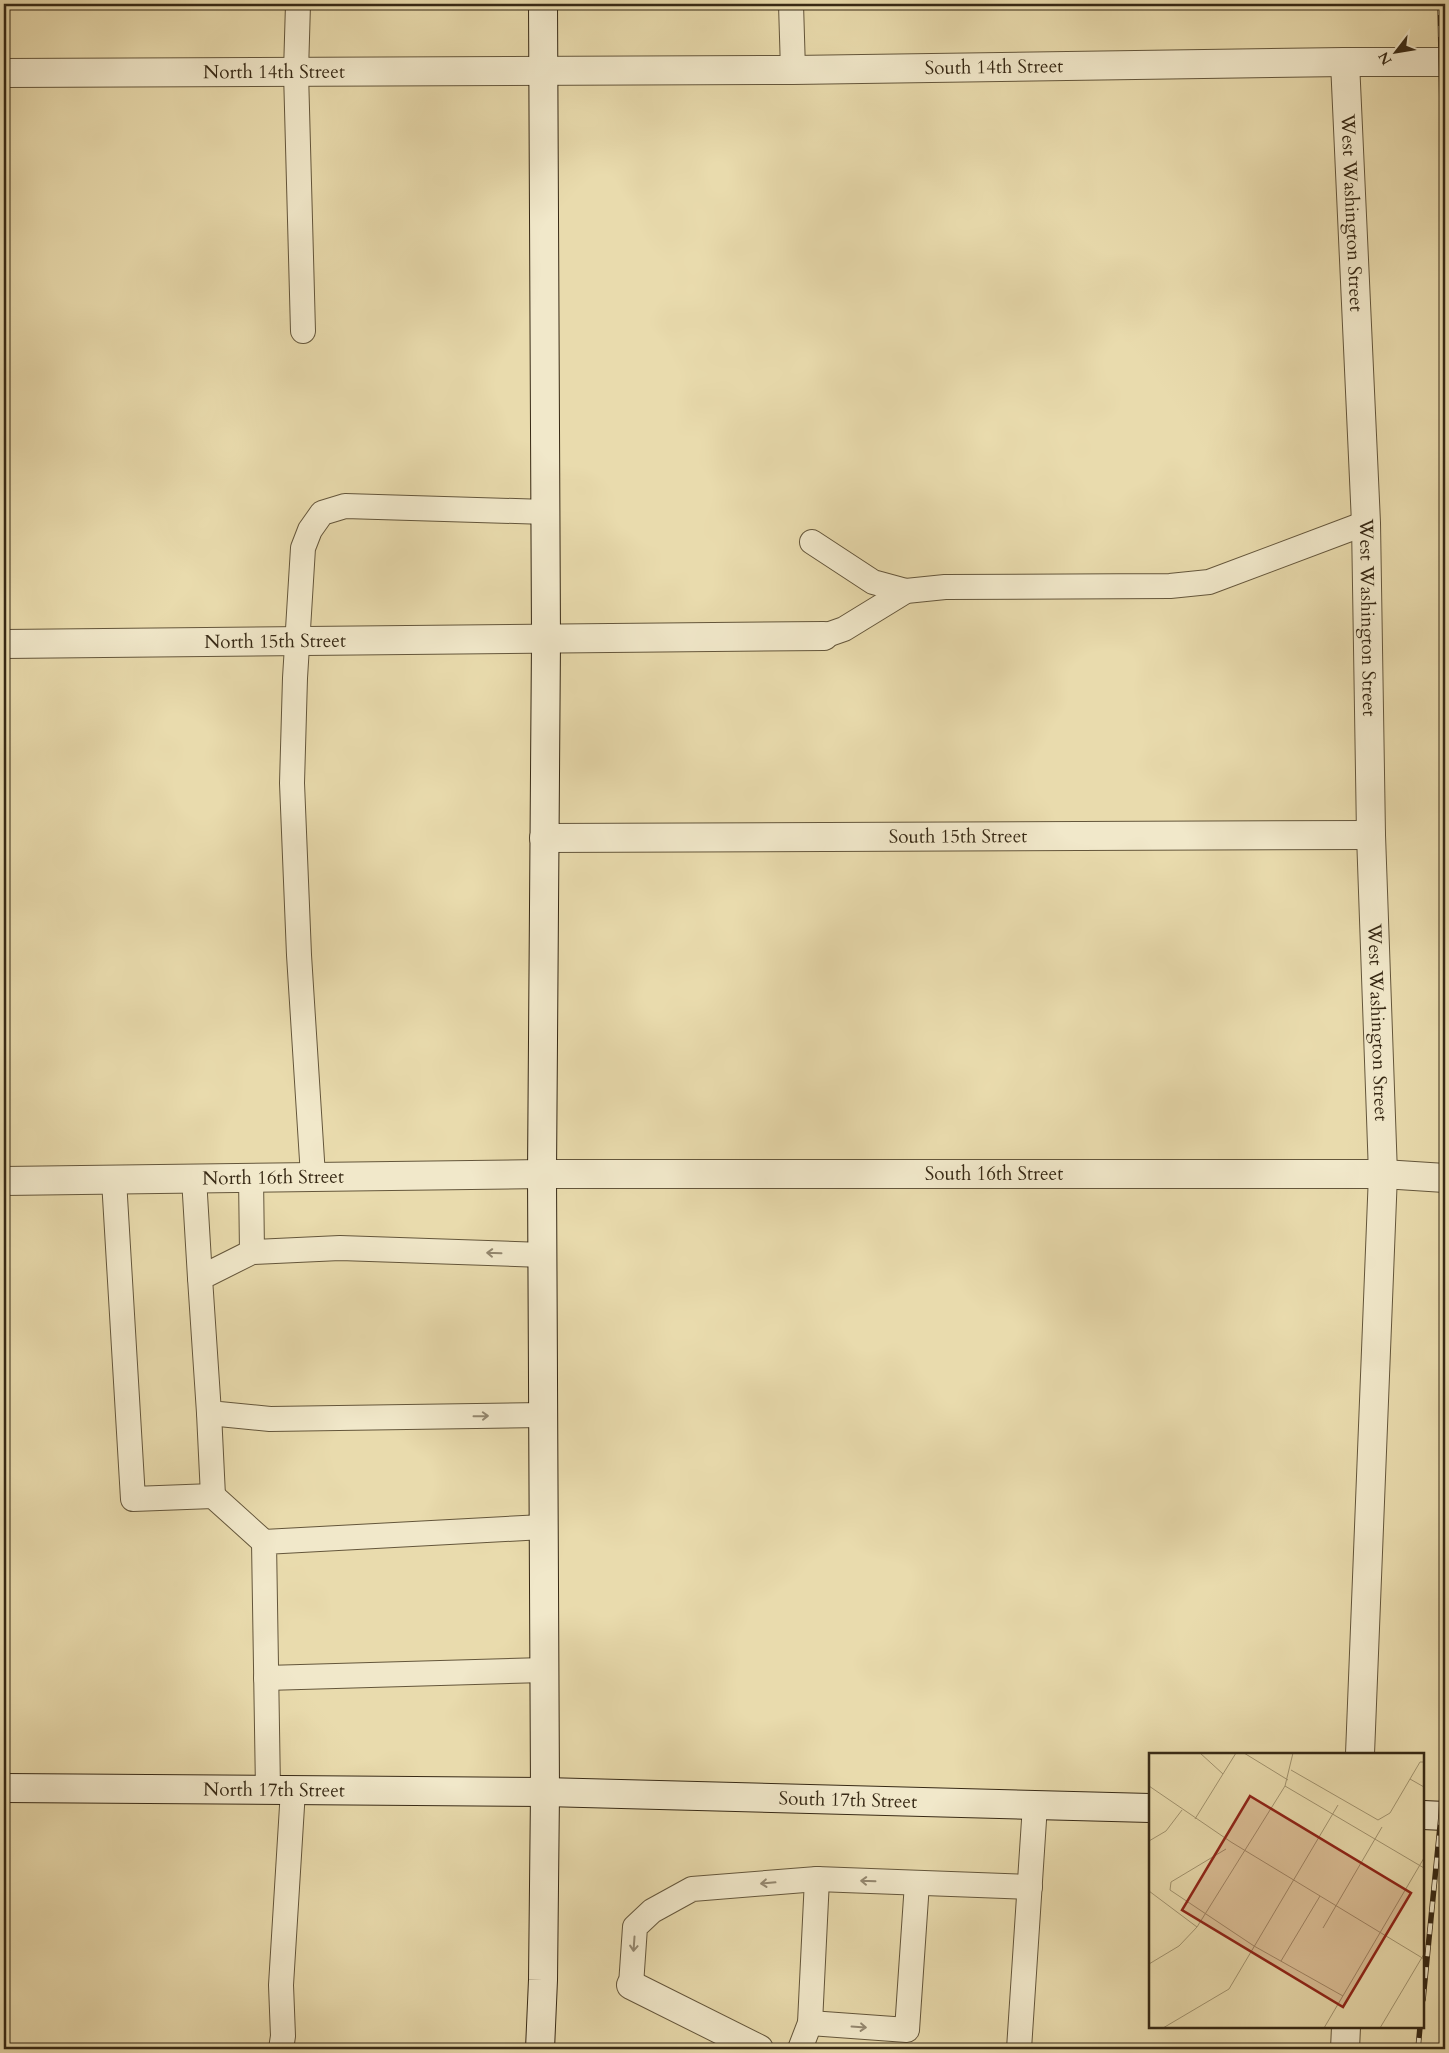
<svg xmlns="http://www.w3.org/2000/svg" width="1449" height="2053" font-family="Cardo,serif">
	<style>
		.lines { fill: none; stroke-linecap: round; stroke-linejoin: round }
		.lane-casing { stroke: #64563b; stroke-width: 26 }
		.street-casing { stroke: #64563b; stroke-width: 30 }
		.secondary-casing { stroke: #372915; stroke-width: 30 }
		.lane { stroke: #f1e8ca; stroke-width: 24 }
		.street { stroke: #f1e8ca; stroke-width: 28 }
		.secondary { stroke: #f1e8ca; stroke-width: 28 }
		.rail-casing { stroke: #372915; stroke-width: 5.5 }
		.rail { stroke: #f1e8ca; stroke-width: 4; stroke-dasharray: 11; stroke-linecap: butt }
		.oneway { stroke: #948870 }
		.labels { text-anchor: middle; dominant-baseline: central; stroke-width: 4; stroke-linejoin: round; paint-order: stroke }
		.street-label { font-size: 19px; fill: #372915; stroke: #f1e8ca }
		.inset-road { fill: none; stroke: #a29470; stroke-width: 1 }
		.view { fill: #8f2418; fill-opacity: 0.15; stroke: #8f2418; stroke-width: 2.5 }
		.inset-edge { fill: none; stroke: #372915; stroke-width: 2.5 }
	</style>
	<rect width="100%" height="100%" fill="#e9dbad"/>
	<filter id="stains"><feTurbulence type="fractalNoise" baseFrequency=".004" numOctaves="4"/><feColorMatrix values="0 0 0 0 .2 0 0 0 0 .09 0 0 0 0 .02 0 0 0 .5 -.17"/></filter>
	<radialGradient id="worn" r=".72"><stop offset=".6" stop-color="#630" stop-opacity="0"/><stop offset="1" stop-color="#630" stop-opacity=".3"/></radialGradient>
	<g class="lines">
		<g class="lane-casing">
			<g id="lane">
				<path d="M298,4l-2,68 7,259"/>
				<path d="M791,4l2,66"/>
				<path d="M812,542l61,40 33,9"/>
				<path d="M824,636l20,-7 62,-38 39,-4 225,-1 39,-4 157,-59"/>
				<path d="M313,1176l-14,-221 -7,-172 3,-105 8,-130 7,-18 12,-17 23,-7 201,6"/>
				<path d="M251,1177l1,75"/>
				<path d="M194,1178l6,100"/>
				<path d="M114,1180l19,319 80,-3 51,46"/>
				<path d="M543,1255l-203,-7 -88,4 -52,26 9,135 61,6 273,-4"/>
				<path d="M209,1413l4,83"/>
				<path d="M266,1678l278,-8"/>
				<path d="M268,1790l-4,-248 279,-15"/>
				<path d="M631,1985l4,-58 17,-16 40,-22 125,-10 213,8"/>
				<path d="M810,2023l97,7 10,-147"/>
				<path d="M281,2049l2,-13 -2,-51 12,-195"/>
				<path d="M800,2049l10,-26 7,-144"/>
				<path d="M1019,2049l16,-244"/>
			</g>
		</g>
		<g class="street-casing">
			<g id="street">
				<path id="s1" d="M1345,62l21,461 5,312 12,339 -23,580"/>
				<path id="s2" d="M4,73l789,-3 552,-8h100"/>
				<path id="s3" d="M4,644l820,-8"/>
				<path id="s4" d="M544,838l827,-3"/>
				<path id="s5" d="M4,1181l538,-7h841l62,4"/>
				<path d="M631,1985l128,64"/>
				<path d="M1345,2049l1,-22"/>
			</g>
		</g>
		<g class="secondary-casing">
			<g id="secondary">
				<path id="s6" d="M4,1788l541,4 605,16"/>
				<path d="M1423,1815l22,1"/>
				<path d="M540,2049l3,-69 2,-188 -3,-618 4,-534 -3,-636"/>
			</g>
		</g>
		<use href="#lane" class="lane"/>
		<use href="#street" class="street"/>
		<use href="#secondary" class="secondary"/>
		<g class="rail-casing">
			<g id="rail">
				<path d="M1440,4l5,264"/>
				<path d="M1423,2000l18,-184 4,-91"/>
				<path d="M1418,2049l2,-22"/>
			</g>
		</g>
		<use href="#rail" class="rail"/>
	</g>
	<defs><path id="oneway-shaft" d="M-6 0H5M1.5-3L5.5 0L1.5 3" fill="none" stroke-width="1.6" stroke-linecap="round" stroke-linejoin="round" transform="scale(1.25)"/></defs>
	<g class="oneway">
		<use href="#oneway-shaft" transform="translate(494 1253) rotate(-178)"/>
		<use href="#oneway-shaft" transform="translate(481 1416) rotate(-1)"/>
		<use href="#oneway-shaft" transform="translate(868 1881) rotate(-178)"/>
		<use href="#oneway-shaft" transform="translate(768 1883) rotate(175)"/>
		<use href="#oneway-shaft" transform="translate(634 1944) rotate(94)"/>
		<use href="#oneway-shaft" transform="translate(859 2027) rotate(4)"/>
	</g>
	<g class="labels">
		<g class="street-label">
			<text stroke="none"><textPath href="#s2" startOffset="990">South 14th Street</textPath></text>
			<text stroke="none"><textPath href="#s2" startOffset="270">North 14th Street</textPath></text>
			<text stroke="none"><textPath href="#s1" startOffset="151">West Washington Street</textPath></text>
			<text stroke="none"><textPath href="#s1" startOffset="556">West Washington Street</textPath></text>
			<text stroke="none"><textPath href="#s3" startOffset="271">North 15th Street</textPath></text>
			<text stroke="none"><textPath href="#s4" startOffset="414">South 15th Street</textPath></text>
			<text stroke="none"><textPath href="#s1" startOffset="961">West Washington Street</textPath></text>
			<text stroke="none"><textPath href="#s5" startOffset="990">South 16th Street</textPath></text>
			<text stroke="none"><textPath href="#s5" startOffset="269">North 16th Street</textPath></text>
			<text stroke="none"><textPath href="#s6" startOffset="270">North 17th Street</textPath></text>
			<text stroke="none"><textPath href="#s6" startOffset="844">South 17th Street</textPath></text>
		</g>
	</g>
	<g transform="translate(1149 1753)">
		<rect width="275" height="275" fill="#e9dbad"/>
		<path class="inset-road" d="M51,0l23,21M95,0l44,27M142,17l87,50 12,-7 30,-51h4M261,26l14,8M0,33l82,56 193,117M136,33l139,82M46,66l41,-66M0,88l17,-10 16,-21M77,96l-55,33 -1,8 84,56 89,50M0,138l48,36M174,175l59,-101M132,208l39,-65M0,211l30,-18 18,-19 88,-141 8,-33M14,275l66,-39 109,-184M175,275l100,-170M231,275l44,-74"/>
		<path class="view" d="M101,43l161,97 -68,114 -161,-97z"/>
		<rect width="275" height="275" class="inset-edge"/>
	</g>
	<rect width="1449" height="2053" fill="none" stroke="#e9dbad" stroke-width="20"/>
	<rect x="5" y="5" width="1439" height="2043" fill="none" stroke="#372915" stroke-width="2.5"/>
	<rect x="10" y="10" width="1429" height="2033" fill="none" stroke="#372915"/>
	<g transform="translate(1396 52) rotate(239)" stroke="#f1e8ca" stroke-width="4" paint-order="stroke">
	<path d="M0-4L9 19L0 12L-9 19Z" fill="#372915"/>
	<text y="-8" font-size="14" font-weight="bold" text-anchor="middle" fill="#372915">N</text>
	</g>
	<rect width="100%" height="100%" filter="url(#stains)"/>
	<rect width="100%" height="100%" fill="url(#worn)"/>
</svg>
